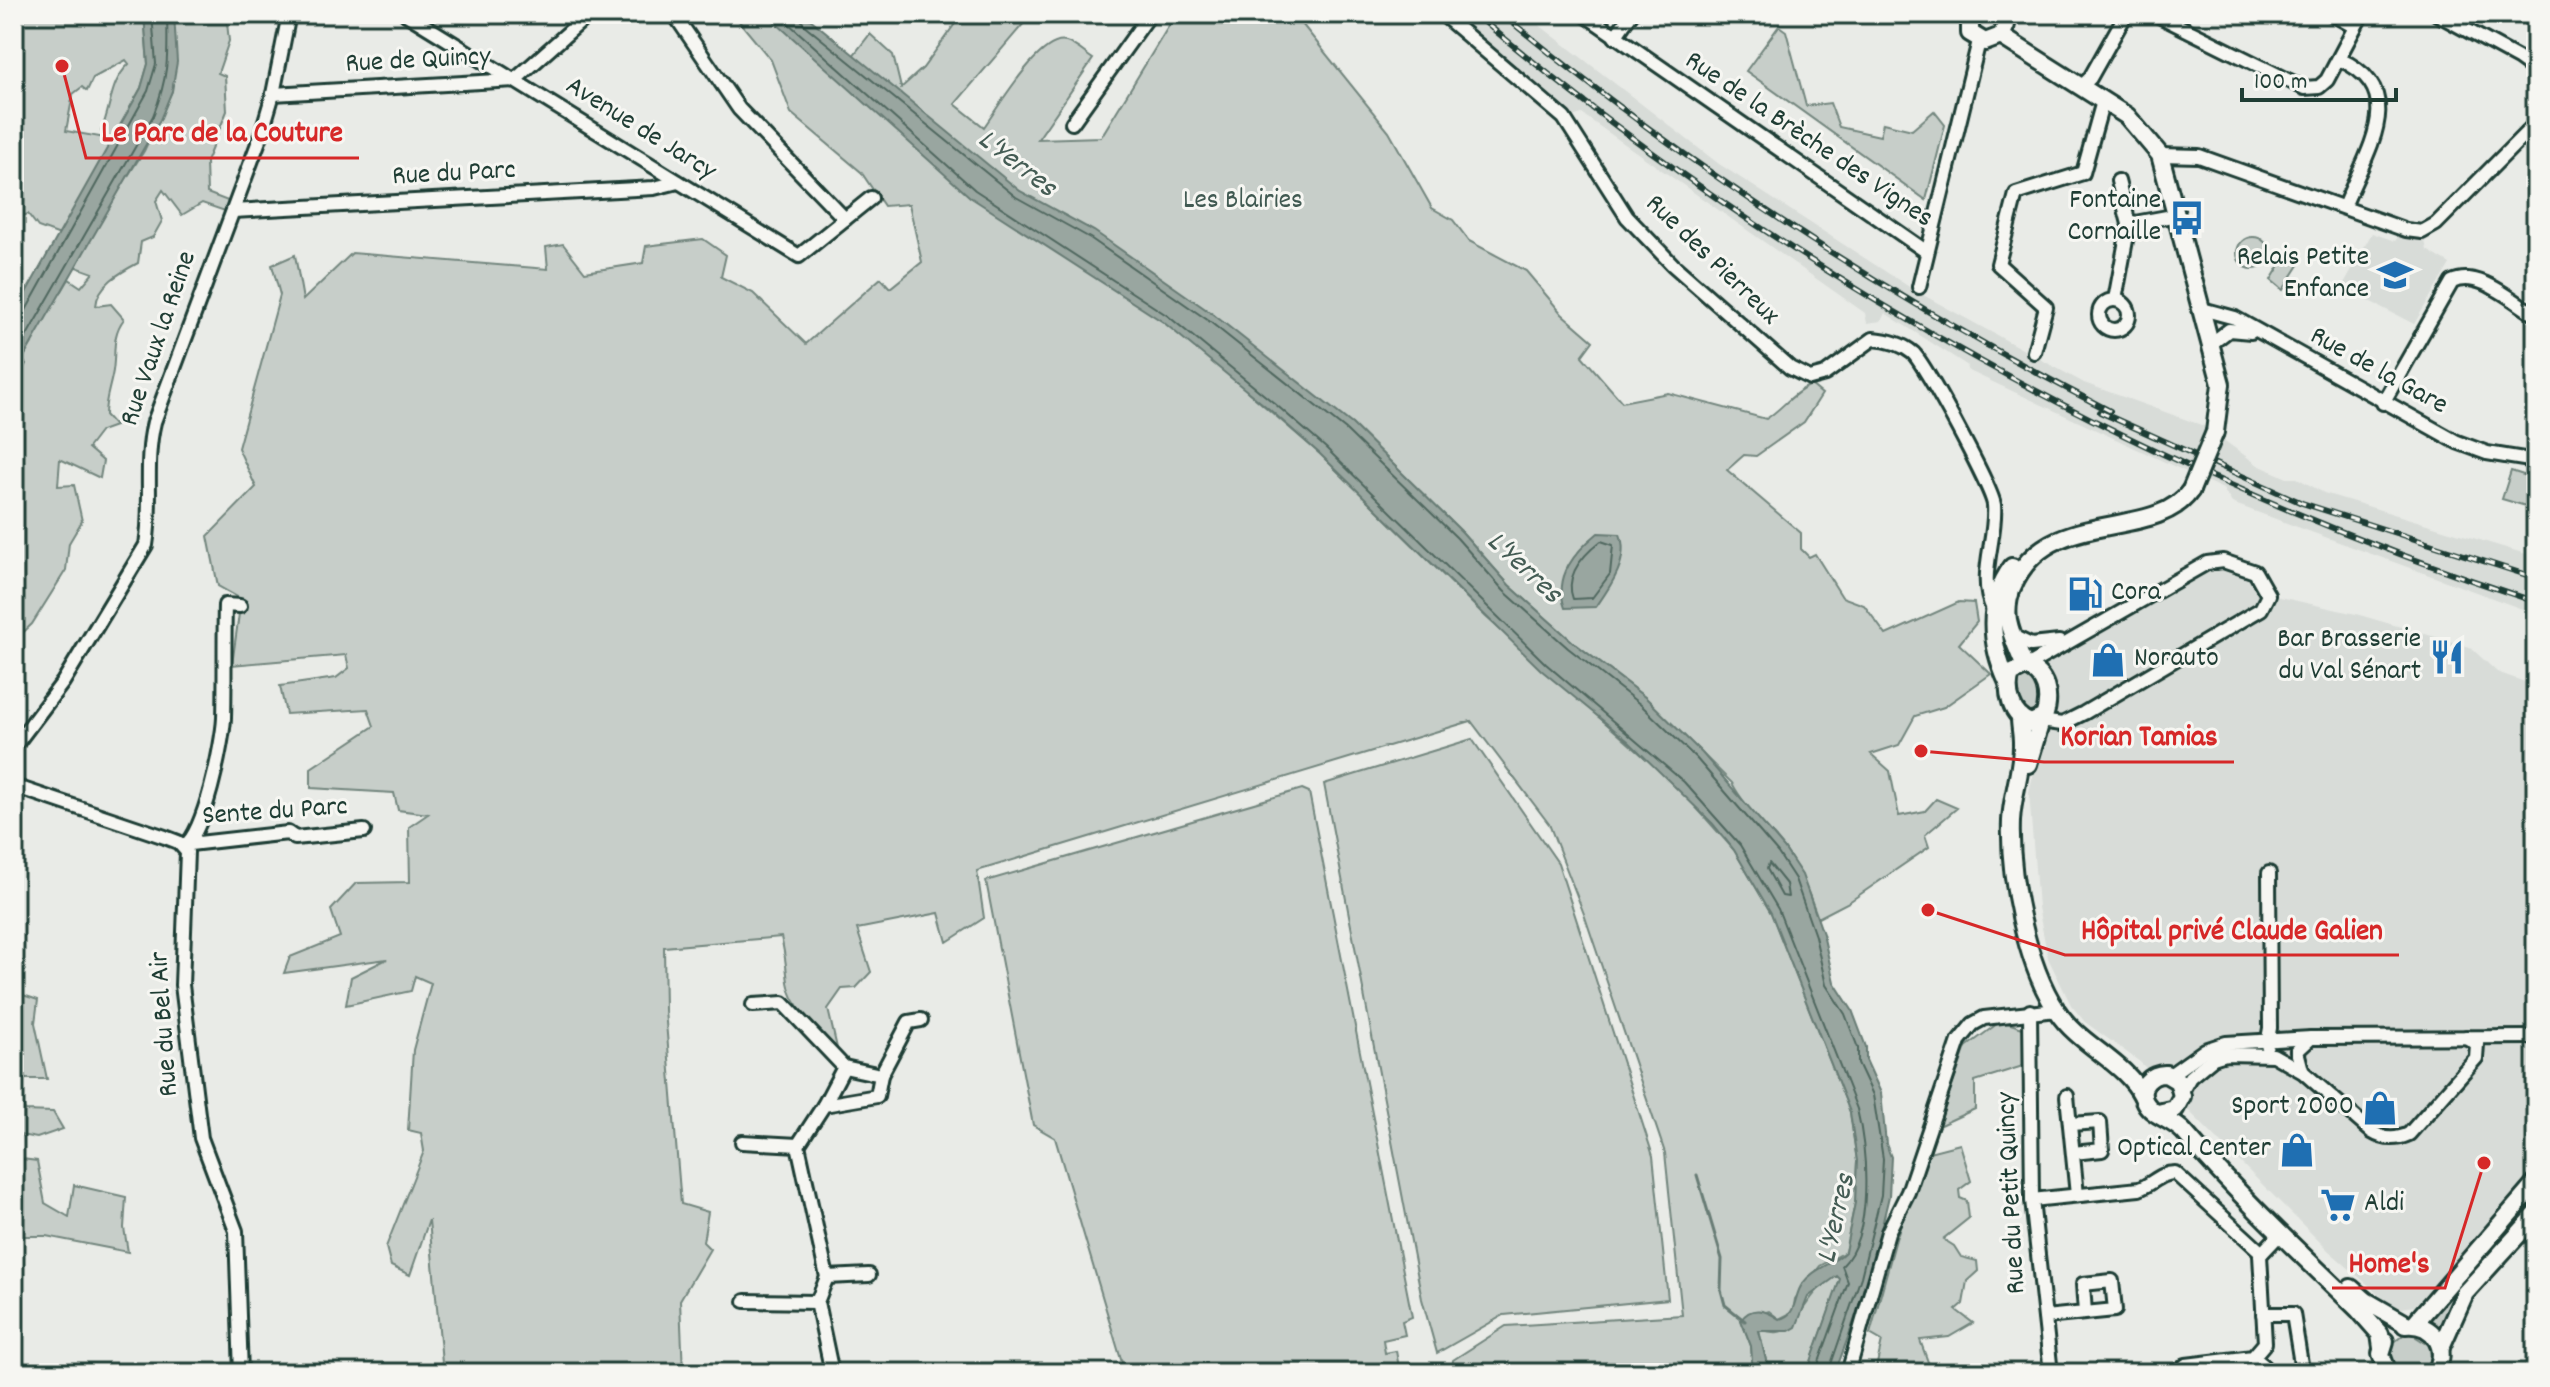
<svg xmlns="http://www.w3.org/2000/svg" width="2550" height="1387" font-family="Dekko,sans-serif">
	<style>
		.built { fill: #d8dcd8 }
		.green { fill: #c7cec9; stroke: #73867e; stroke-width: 2; fill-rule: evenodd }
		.water { fill: #99a6a0; stroke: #687c75; stroke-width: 2 }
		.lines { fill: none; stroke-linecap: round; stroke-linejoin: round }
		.shore { stroke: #50675f; stroke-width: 2 }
		.stream { stroke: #687c75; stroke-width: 3 }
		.minor-casing { stroke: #1f3d34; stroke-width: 18 }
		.secondary-casing { stroke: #1f3d34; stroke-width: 22 }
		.minor { stroke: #f6f6f2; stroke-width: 12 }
		.secondary { stroke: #f6f6f2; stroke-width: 16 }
		.rail-casing { stroke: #1f3d34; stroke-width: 6 }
		.rail { stroke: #f6f6f2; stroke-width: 3; stroke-dasharray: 9; stroke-linecap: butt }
		.secondary-bridge-casing { stroke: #1f3d34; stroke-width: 22; stroke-linecap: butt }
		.secondary-bridge { stroke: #f6f6f2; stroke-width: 16 }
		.labels { text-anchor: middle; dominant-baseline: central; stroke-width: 6; stroke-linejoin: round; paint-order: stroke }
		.street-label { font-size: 28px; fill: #1f3d34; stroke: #f6f6f2 }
		.park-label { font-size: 28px; fill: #415a52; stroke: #f6f6f2 }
		.poi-label { font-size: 28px; fill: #1f3d34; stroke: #f6f6f2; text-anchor: end }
		.water-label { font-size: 30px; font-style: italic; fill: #445c54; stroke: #f6f6f2 }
		.leader { fill: none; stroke: #d62828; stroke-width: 3 }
		.callout-dot { fill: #d62828; stroke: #f6f6f2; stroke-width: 3 }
		.callout-label { font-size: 30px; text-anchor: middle; font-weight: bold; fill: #d62828; stroke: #f6f6f2; stroke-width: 6; stroke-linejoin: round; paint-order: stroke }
	</style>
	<rect width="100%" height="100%" fill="#e9ebe7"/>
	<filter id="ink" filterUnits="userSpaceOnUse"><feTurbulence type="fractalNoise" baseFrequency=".0125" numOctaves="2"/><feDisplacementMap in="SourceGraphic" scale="16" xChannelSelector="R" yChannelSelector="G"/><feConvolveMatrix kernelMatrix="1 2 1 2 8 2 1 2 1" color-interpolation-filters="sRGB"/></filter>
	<g filter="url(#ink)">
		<g class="built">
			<path d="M1453,14h72l194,150 195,126 170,93 120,43 54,39 29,13h10l27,15 212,64v57l-304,-111 -9,-14 -256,-119 1,-4 -83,-53 -4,8 -14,2 -2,-10 -283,-199 -10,3z"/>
			<path d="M2372,233l23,8 3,-4 27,4 2,9 23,14 -36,60 -72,-37z"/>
			<path d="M2207,563l35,3 28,29 86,19 114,33 27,25 39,14v481l-56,70 -66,69 -18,3 -67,-58 -189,-189 -55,-40 -14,-17 -23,-47 -10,-51 -9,-115 24,-101 -16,-28z"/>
		</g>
		<g class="green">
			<path d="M14,14h130l4,50 -7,24 -81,147 -22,-8 -10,-13 -14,5zM126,60l3,4c-20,19 -17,42 -28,67l4,7 -39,-7 7,-37 9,-7 5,4 6,-13z"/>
			<path d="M174,14h52l3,27 -11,32 7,3 2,35 -21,51 1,31 21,8 -3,10 -23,-8 -20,12 -19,-25 -7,11 6,20 -9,16 -12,5 -3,21c-17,9 -41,22 -42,43l15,-2 13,15c-14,18 -7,37 -12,57 -3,15 -7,24 -7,39l10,11 -14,5 -13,17 15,13 -3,17 -40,-19 -2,27 16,-1 8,36 -13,22 -3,27 -34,54 -18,17v-256l12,-21 -4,-4 10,-17 -18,-20 3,-37 23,5h22l7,-12 12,8 12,-14 -17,-6 22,-45 46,-71 28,-60z"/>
			<path d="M733,14h63l56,43 18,-23 23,21 8,33 22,-20 39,-54h92l-11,7 -13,-5 -75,88 29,23c14,-19 56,-92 82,-85 9,2 19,12 27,17l-55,80 63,-2 75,-123h118l95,118 43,76 21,12 16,21 57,30 36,43 31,27 -11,15 40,46 46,-9 98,26c17,-11 26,-26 45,-34l11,9 -18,28 -48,34 -12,-1 -17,15 74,63v16l8,8 6,-3 27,43 22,8 22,30 73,-33 15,1 3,19 -18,22 32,30 -47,33 -29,9 -16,29 -28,9 19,17 9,45 26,-5 11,-12 21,9 -32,27 4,12 -80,55 -31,16c-9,-25 -18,-48 -34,-70 -17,-22 -39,-40 -52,-65l-86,-85 -73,-56 -64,-57 -47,-53 -110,-108 -105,-33 73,63 166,163 192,170 56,63 37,63 79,199 7,49 -2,42 -10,49 -25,14 -25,33 -2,13 -14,7 -10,-8 -28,9 10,26 2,27h-301l1,-13 53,-34 176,-11 -17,-162 -81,-239 -35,-90 -78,-103 -494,150 7,47 -37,24 -8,-29 -82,16 14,43 -15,16 -14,1 -14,20 9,39c-18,-17 -46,-41 -49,-66 -2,-16 -3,-29 -7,-45l-117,10 1,63 16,194 27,8 -5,30 7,7 -30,51 3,73h-240l-14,-153 -19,55 -19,-9 -5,-19 38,-96 -3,-18 -13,-3 5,-80 18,-67 -16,-7 -4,15 -65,14 5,-28 36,-18 -103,14 6,-16 50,-20 -9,-27 25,-27 54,-1 -1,-55 19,-13 -30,-4 -4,-17 -83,-5v-20l63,-42 -6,-17 -82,5 -6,-28 56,-8 13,-10 -3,-13 -114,10 9,-66 -23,-13 -10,-50 48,-49 -18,-39 42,-153 -8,-30 23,-10 8,45 49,-47 196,16 -2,-22 17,-3 22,28 58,-9 3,-17 57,-7 23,16 -5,22 32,16 53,51 75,-66 9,10 32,-26 -13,-58 -25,2 -23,-34 -70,-59 -20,-53z"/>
			<path d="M1779,26l7,5 20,75 24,-3 9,24 41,9 3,-13 29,7 22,-19 11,14 -19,75 -180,-129z"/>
			<circle cx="2253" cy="253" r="16"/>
			<path d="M2288,252l13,10 -18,28 -12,-10z"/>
			<path d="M2511,471l25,8v30l-34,-10z"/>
			<path d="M2026,676l9,6 6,21 -6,14 -16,-8 -3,-26z"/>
			<path d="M1472,739l86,124 95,293 15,143 -164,16 -67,38 -15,-54 -98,-515z"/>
			<path d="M1302,789l7,3 103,525 -10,4 3,14 -22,5 2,13 11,-2 4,22h-275l-70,-235 -22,-13 -47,-244z"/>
			<path d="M14,992l24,8 -3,23 12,56h-26l-7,-18z"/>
			<path d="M2001,1021l28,9 -6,36 -48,15v28l-37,17 28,-79z"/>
			<path d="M14,1095l6,2 5,14 28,1 10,17 -26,9 -23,-4z"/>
			<path d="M1960,1144l11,37 -12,9 1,8 7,3 2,17 -26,21 11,7 7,11 16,4 1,10 -11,10 -4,23 -7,6 17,13 -24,14 -29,3 12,33h-57l7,-32 -12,-7 26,-95 29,-86z"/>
			<path d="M14,1158l23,3 8,42 24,14 5,-32 52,12 -2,31 4,24 -82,-16h-28l-4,6z"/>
			<path d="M2536,1190v15l-57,64 -39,61 -15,-11z"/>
			<path d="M1837,1276l4,2 -34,95h-38l-10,-42c7,-1 13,2 19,1 20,-2 31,-46 59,-56z"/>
			<path d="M2408,1331l8,2v4l16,10 -1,16 -6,10h-24l-10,-11 1,-18z"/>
		</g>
		<g class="water">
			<path d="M144,14h30l3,48 -5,29 -12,29 -146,254v-60l127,-226 7,-24z"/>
			<path d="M766,14h38l216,177 74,40 120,84 138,109 110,108 47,53 64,57 73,56 56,55 82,95 18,27 21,59 11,48 18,28 14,37v13l15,33 5,51 5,13 -2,39 -20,84 -34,93h-28l33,-94 -3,-3 -29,21 -12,30 -7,4h-30l10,42h-16l-2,-27 -10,-26c10,-15 25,-10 38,-1 19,-3 14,-24 24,-36 11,-15 29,-18 42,-31l10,-49 2,-42 -7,-49 -79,-199 -37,-63 -21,-26 -85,-83 -87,-71 -221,-216 -51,-45 -106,-87 -193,-125z"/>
			<path d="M1598,533l22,1c10,26 -10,53 -24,73l-31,1c-12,-32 11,-57 33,-75z"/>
		</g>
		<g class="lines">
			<g class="shore">
				<path d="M778,14l197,176 193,126 106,87 52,45 220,216 138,118 56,63 38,64 79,200c10,42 17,125 -15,157l6,16 -33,91"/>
				<path d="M800,14l3,10 213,173 74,41 119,83 137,109 111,108 47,53 64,57 73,57 55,53 82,95 17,26 20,57 11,49 19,29 13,34v15l15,32 10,64 -2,36 -20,82 -33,96"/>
				<path d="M14,317l11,-5 123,-221 8,-27 -4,-50"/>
				<path d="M14,358l139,-242c16,-40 15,-60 14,-102"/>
				<path d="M1601,541l12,4 -3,29 -18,24 -19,1c-9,-24 10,-44 28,-58z"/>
				<path d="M1769,863l17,21 2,13 -6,-1 -15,-27z"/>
			</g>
			<path class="stream" d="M1697,1175l25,84 -1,31 4,15 20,16"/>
			<g class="minor-casing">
				<g id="minor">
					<path d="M406,14l393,242 72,-58"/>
					<path d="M674,14l65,95 106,110"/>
					<path d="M1442,14l122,104 63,99 46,48 117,103 20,10 15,-4 48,-35c15,1 28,4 40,14 12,11 79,135 81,152 3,33 -17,73 -1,104"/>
					<path d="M1584,14l343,238"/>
					<path d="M2155,14l149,74 15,-1 8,-7 35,-66"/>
					<path d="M2332,14l23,13"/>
					<path d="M2437,14l81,44 18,13"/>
					<path d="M1615,37l16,-23"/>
					<path d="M2339,59c73,32 26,94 5,148"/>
					<path d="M2081,87l9,-9 36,-64"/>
					<path d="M273,94l242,-14 74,-66"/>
					<path d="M1072,123l78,-109"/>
					<path d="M2160,155l39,1 207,74 16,2 14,-8 100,-101"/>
					<path d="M233,211l421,-23 24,-6"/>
					<path d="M2129,224l49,-9"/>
					<path d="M1919,287l60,-246"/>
					<circle cx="2114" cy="315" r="15"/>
					<path d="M2115,300l14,-76 -11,-43"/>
					<path d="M2202,309l33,9 222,124 30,11 49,8"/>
					<path d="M2211,344l18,-14 22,2"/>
					<path d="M2034,352l12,-45 -48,-43 18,-70 67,-21 20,-72"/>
					<path d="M2383,403l69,-121c27,-13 60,19 84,33"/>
					<path d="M2014,637l17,8 28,-3"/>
					<path d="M2025,667l182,-104 16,-2 32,11 13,23 -7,14 -177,104 -22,11 -21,-3"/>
					<path d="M14,747l49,-65 83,-137c7,-41 -2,-82 8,-123l106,-284 13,-44 16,-80"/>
					<path d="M14,786l151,51 13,5 9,10 -5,133 19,153 35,93 5,142"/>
					<path d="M190,844l98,-11 7,5 69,-7"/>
					<path d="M183,846c21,-8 40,-105 41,-128 1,-38 0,-75 1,-113l15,1"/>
					<path d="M753,1005l30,-2 61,64 -20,38"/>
					<path d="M2030,1011l2,189 19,173"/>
					<path d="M2267,1045l3,-17 -1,-155"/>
					<path d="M844,1067l37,8"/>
					<path d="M2302,1070l-5,-19 14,-13"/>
					<path d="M2170,1075l35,-25 21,-7 85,-5 225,-1"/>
					<path d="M2182,1091l8,-14 23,-19 13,-4 47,1 30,17 69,60c13,8 24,8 37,2l67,-76 1,-14 -11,-7"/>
					<path d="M2067,1096l10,99"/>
					<path d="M2070,1124l30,-2 2,28 -29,3"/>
					<path d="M742,1142l56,3 29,132 -10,25 15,71"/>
					<path d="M798,1145l26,-40 53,-9 4,-21 28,-53 12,-2"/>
					<path d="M2032,1200l107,-11c14,-5 21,-16 36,-16l87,80"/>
					<path d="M827,1277l42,-2"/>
					<path d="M745,1301l72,1"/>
					<path d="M2263,1314h30l9,56"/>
					<path d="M2045,1317l70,-7 -3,-29 -29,3 2,29"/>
					<path d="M2253,1357l11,9 -1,7"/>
					<path d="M14,1372l1,1"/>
					<path d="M1848,1373l40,-141 20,-40 51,-151 14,-17 11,-6 72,-8"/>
					<path d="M2177,1373l9,-8 67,-8 12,-14 -5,-88 20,-21"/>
					<path d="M2532,1373l4,-9"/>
				</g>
			</g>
			<g class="secondary-casing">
				<g id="secondary">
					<path d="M1970,14v19l15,9 16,-6 5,-11 -2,-11"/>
					<path d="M2001,36l126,80 33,39 61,229 -6,48"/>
					<path d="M2025,667c-6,-15 -14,-31 -17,-47 -2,-13 1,-29 8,-41 38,-73 139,-37 175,-89"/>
					<path d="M2025,667c22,6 26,30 19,50l-13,6c-20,-6 -26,-32 -20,-49z"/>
					<path d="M2008,683c-18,-39 -22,-81 4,-116"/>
					<path d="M2020,718c0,8 2,16 2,24 1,26 -10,53 -11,79 -2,55 15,144 46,190 23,35 68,50 86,86"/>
					<path d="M2028,764l13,-43"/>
					<path d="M2158,1113l17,-4 7,-13 -4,-15 -12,-7c-15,-1 -29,13 -21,28 7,14 29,18 39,30 54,63 114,119 174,177l22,25 2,14"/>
					<path d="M2351,1288l15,13 40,23"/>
					<path d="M2414,1324l122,-141"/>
					<path d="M2405,1325c29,-3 45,24 30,48"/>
					<path d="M2385,1341l-4,13 7,19"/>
					<path d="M2441,1347l24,-54 71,-78"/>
				</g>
			</g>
			<use href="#minor" class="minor"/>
			<use href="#secondary" class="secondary"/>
			<g class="rail-casing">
				<g id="rail">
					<path d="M1475,14c313,263 672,461 1061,588"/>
					<path d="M1502,14c188,156 391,286 608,397"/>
					<path d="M2100,412l202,91 234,75"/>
				</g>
			</g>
			<use href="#rail" class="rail"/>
			<g class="secondary-bridge-casing">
				<path id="secondary-bridge" d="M2191,490l24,-58"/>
			</g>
			<use href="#secondary-bridge" class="secondary-bridge"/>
		</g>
	</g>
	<defs>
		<g id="bus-bare" transform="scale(2.76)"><path d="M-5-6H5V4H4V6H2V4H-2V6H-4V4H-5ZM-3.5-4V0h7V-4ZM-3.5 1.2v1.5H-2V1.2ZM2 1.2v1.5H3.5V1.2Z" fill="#1f6fb2" stroke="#f6f6f2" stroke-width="2.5" paint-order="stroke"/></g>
		<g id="school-bare" transform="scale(2.76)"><path d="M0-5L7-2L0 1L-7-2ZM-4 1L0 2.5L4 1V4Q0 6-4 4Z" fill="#1f6fb2" stroke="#f6f6f2" stroke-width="2.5" paint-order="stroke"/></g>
		<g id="fuel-bare" transform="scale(2.76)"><path d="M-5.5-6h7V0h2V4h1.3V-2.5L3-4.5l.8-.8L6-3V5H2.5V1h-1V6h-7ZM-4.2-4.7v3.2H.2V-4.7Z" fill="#1f6fb2" stroke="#f6f6f2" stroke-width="2.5" paint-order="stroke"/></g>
		<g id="restaurant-bare" transform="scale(2.76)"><path d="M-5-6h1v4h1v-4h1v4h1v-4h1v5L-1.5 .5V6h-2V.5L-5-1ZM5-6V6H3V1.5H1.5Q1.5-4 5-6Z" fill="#1f6fb2" stroke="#f6f6f2" stroke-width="2.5" paint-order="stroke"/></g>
		<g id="shop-bare" transform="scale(2.76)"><path d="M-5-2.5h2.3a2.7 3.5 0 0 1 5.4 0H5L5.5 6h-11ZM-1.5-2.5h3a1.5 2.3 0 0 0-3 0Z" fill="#1f6fb2" stroke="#f6f6f2" stroke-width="2.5" paint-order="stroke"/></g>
		<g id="supermarket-bare" transform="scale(2.76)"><path d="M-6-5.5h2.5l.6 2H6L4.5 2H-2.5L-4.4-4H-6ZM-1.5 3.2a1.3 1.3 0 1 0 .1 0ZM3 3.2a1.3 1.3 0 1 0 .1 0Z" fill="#1f6fb2" stroke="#f6f6f2" stroke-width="2.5" paint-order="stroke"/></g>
	</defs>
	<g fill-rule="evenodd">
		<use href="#bus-bare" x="2187" y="218"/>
		<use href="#school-bare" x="2395" y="275"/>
		<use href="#fuel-bare" x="2085" y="594"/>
		<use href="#restaurant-bare" x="2447" y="657"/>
		<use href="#shop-bare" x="2108" y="660"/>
		<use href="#shop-bare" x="2380" y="1108"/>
		<use href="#shop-bare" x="2297" y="1150"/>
		<use href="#supermarket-bare" x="2338" y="1205"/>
	</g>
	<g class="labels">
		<g class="street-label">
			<text transform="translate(418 62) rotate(-3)">Rue de Quincy</text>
			<text transform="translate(640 130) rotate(32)">Avenue de Jarcy</text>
			<text transform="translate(1808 141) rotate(34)">Rue de la Brèche des Vignes</text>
			<text transform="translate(454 175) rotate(-3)">Rue du Parc</text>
			<text transform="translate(1711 261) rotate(44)">Rue des Pierreux</text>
			<text transform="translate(160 339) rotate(-71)">Rue Vaux la Reine</text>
			<text transform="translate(2378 372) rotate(29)">Rue de la Gare</text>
			<text transform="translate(275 813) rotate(-4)">Sente du Parc</text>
			<text transform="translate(166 1024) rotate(-94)">Rue du Bel Air</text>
			<text transform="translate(2013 1193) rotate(-93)">Rue du Petit Quincy</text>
		</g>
		<g class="park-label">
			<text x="1243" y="202">Les Blairies</text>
		</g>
		<g class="poi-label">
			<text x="2161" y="202">Fontaine<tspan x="2161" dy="32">Cornaille</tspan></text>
			<text x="2369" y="259">Relais Petite<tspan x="2369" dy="32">Enfance</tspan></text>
			<text x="2111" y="594" text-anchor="start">Cora</text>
			<text x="2421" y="641">Bar Brasserie<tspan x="2421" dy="32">du Val Sénart</tspan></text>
			<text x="2134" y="660" text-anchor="start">Norauto</text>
			<text x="2354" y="1108">Sport 2000</text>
			<text x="2271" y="1150">Optical Center</text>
			<text x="2364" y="1205" text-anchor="start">Aldi</text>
		</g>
		<g class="water-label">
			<text transform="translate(1016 165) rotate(38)">L'Yerres</text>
			<text transform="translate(1523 569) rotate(43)">L'Yerres</text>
			<text transform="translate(1838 1219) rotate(-77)">L'Yerres</text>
		</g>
	</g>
	<path class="leader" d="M62 66L86 158H359M1921 751L2044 762H2234M1928 910L2065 955H2399M2484 1163L2445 1288H2332"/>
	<g class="callout-dot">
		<circle cx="62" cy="66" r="8"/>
		<circle cx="1921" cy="751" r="8"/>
		<circle cx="1928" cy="910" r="8"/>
		<circle cx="2484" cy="1163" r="8"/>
	</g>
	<g class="callout-label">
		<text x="222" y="141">Le Parc de la Couture</text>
		<text x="2139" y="745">Korian Tamias</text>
		<text x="2232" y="939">Hôpital privé Claude Galien</text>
		<text x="2389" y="1272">Home's</text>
	</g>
	<rect width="2550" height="1387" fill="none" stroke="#f6f6f2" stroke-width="48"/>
	<rect x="24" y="24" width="2502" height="1339" fill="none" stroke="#1f3d34" stroke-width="3" filter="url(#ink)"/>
	<path d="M2242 88v12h154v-12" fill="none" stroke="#1f3d34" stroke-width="4"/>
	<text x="2254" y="88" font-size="24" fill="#1f3d34" stroke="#f6f6f2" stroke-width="6" paint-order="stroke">100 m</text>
</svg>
